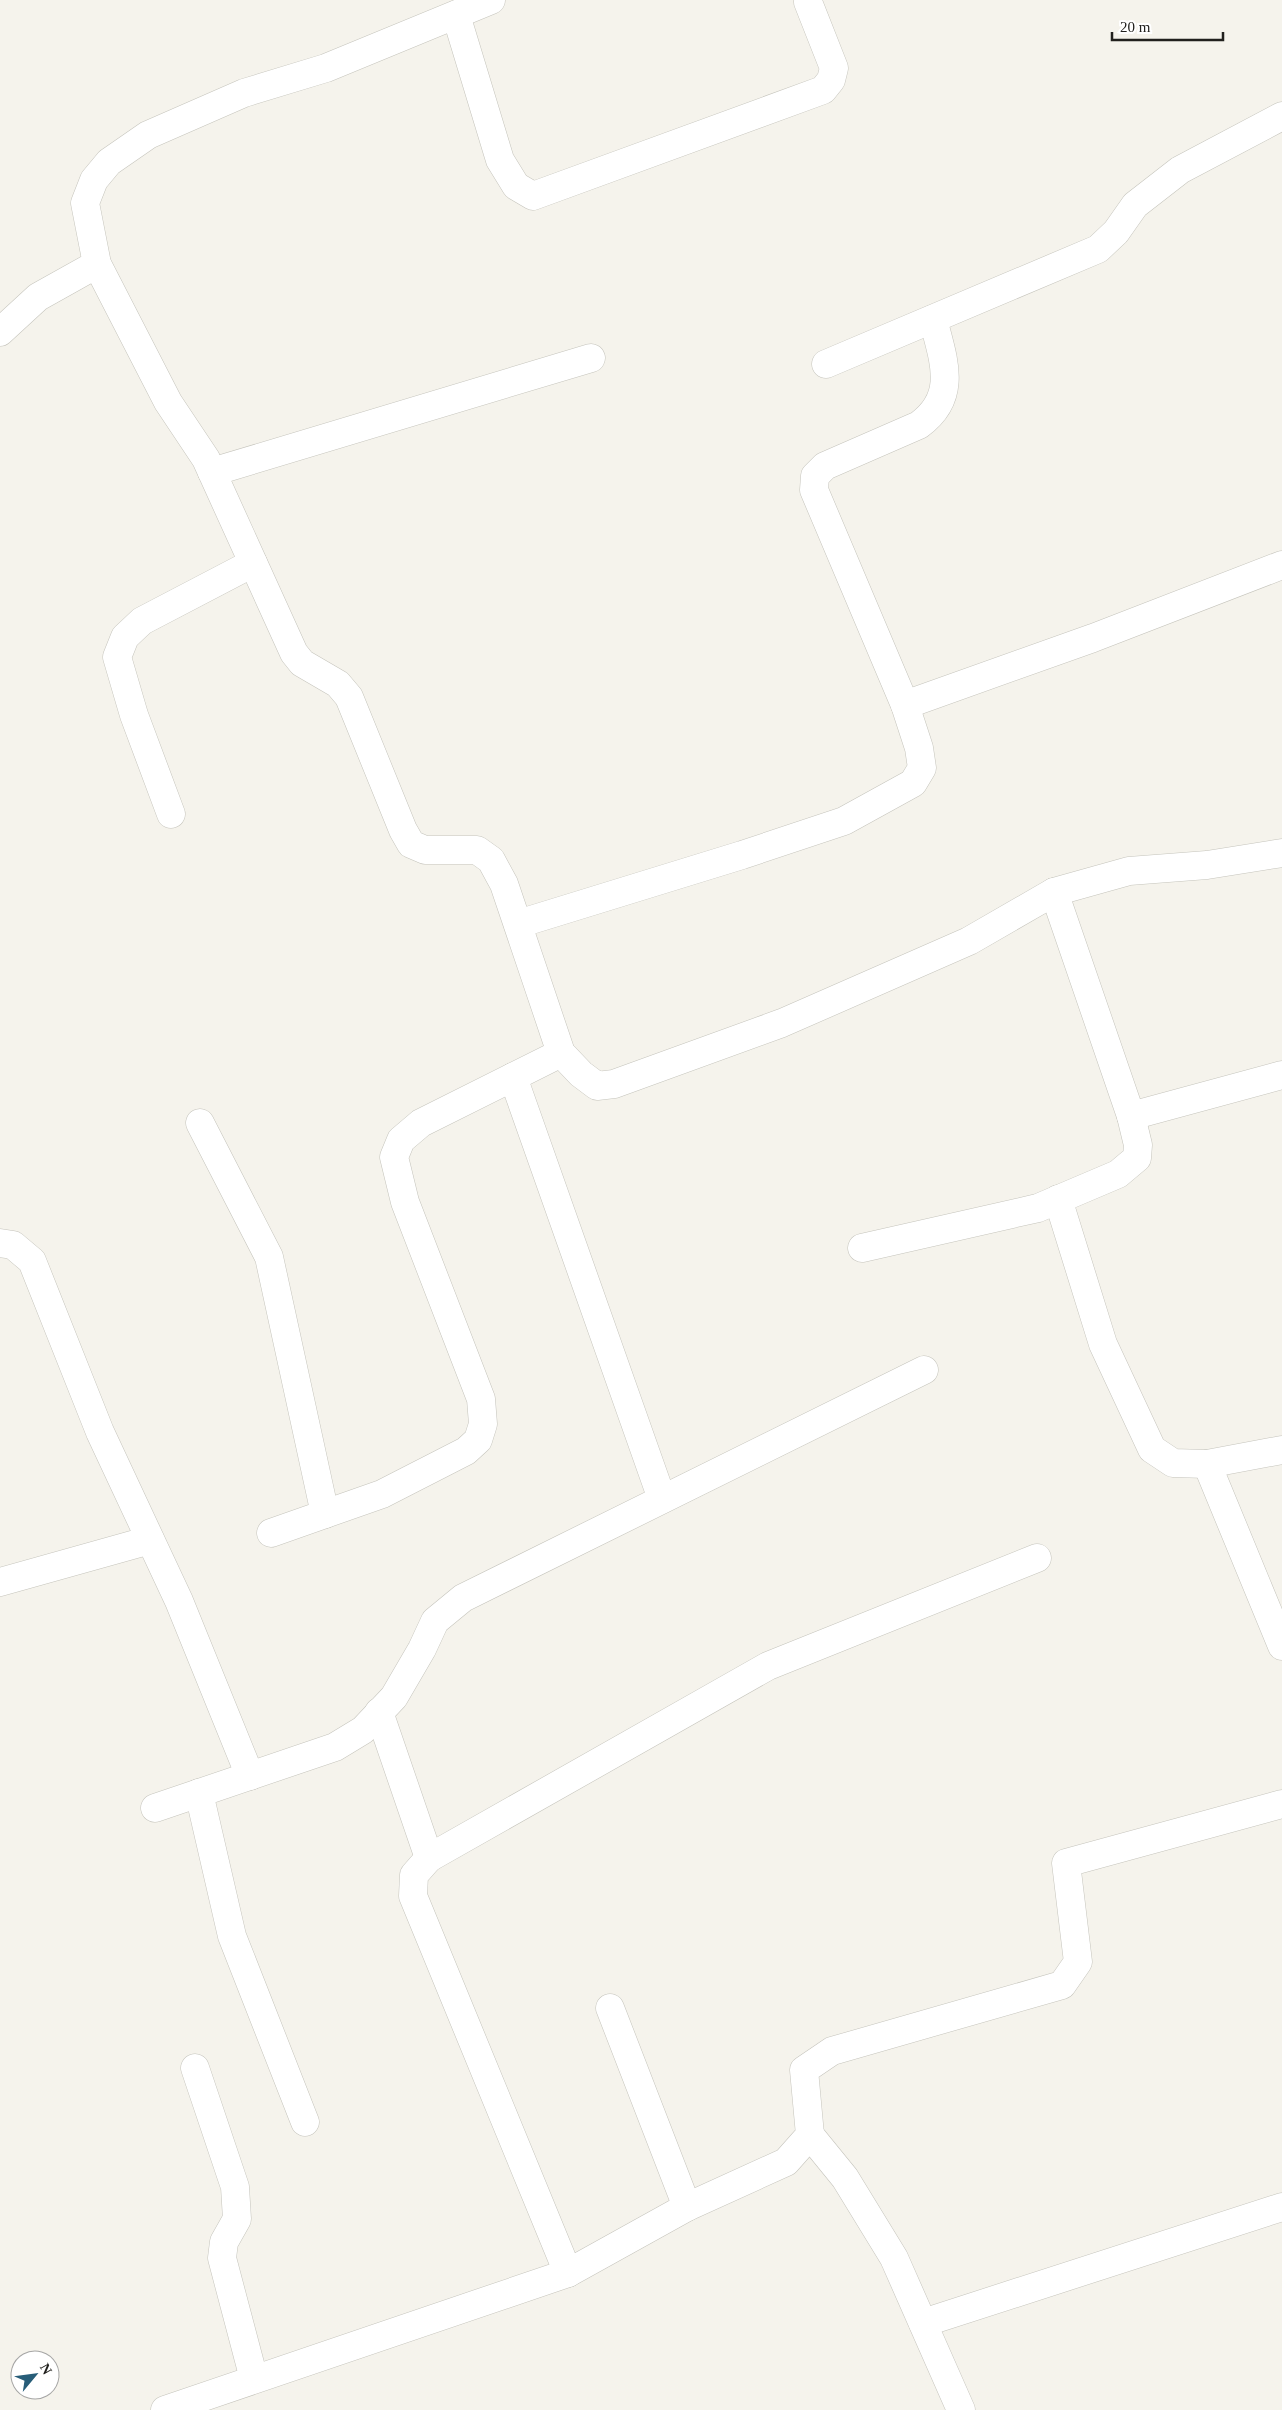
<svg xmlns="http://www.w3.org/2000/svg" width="1282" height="2410" font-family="Georgia,serif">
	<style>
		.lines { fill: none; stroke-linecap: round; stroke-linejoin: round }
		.street-casing { stroke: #c5c4bc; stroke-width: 29 }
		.secondary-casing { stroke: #c5c4bc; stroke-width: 29 }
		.street { stroke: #fff; stroke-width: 28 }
		.secondary { stroke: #fff; stroke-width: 28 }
	</style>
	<rect width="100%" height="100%" fill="#f5f3ec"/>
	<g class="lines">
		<g class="street-casing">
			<g id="street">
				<path d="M491,0l-165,68 -82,25 -96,42 -39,27 -15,18 -9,23 12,61 71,138 38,57 88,194 8,10 36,21 11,13 54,133 8,14 14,6h52l14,10 13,24 57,169 20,21 16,12 17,-2 168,-61 187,-82 85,-49 75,-21 78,-6 75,-12"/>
				<path d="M456,15l44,145 16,26 17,10 290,-106 8,-10 3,-12 -26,-66"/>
				<path d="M0,332l38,-35 59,-33"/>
				<path d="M826,364l272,-115 18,-17 19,-27 45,-35 102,-54"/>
				<path d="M212,472l379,-114"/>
				<path d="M905,705l188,-67 189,-73"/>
				<path d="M171,814l-37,-99 -17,-58 8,-20 17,-16 111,-58"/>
				<path d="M518,924l224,-69 102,-34 69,-38 9,-15 -3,-20 -14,-43 -91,-215 1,-14 10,-10 94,-41c40,-29 24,-66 14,-106"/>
				<path d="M513,1077l149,422"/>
				<path d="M1131,1116l151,-41"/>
				<path d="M200,1123l69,134 56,257"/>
				<path d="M1058,1199l45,145 49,105 21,14 34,1 75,-14"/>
				<path d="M0,1243l13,2 19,16 68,171 79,169 71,175"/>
				<path d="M862,1248l176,-40 80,-34 19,-16 1,-13 -7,-29 -77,-224"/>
				<path d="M1207,1464l75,182"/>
				<path d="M271,1533l111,-39 84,-43 12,-11 5,-16 -2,-25 -76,-197 -11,-45 7,-17 20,-17 140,-70"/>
				<path d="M0,1582l150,-42"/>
				<path d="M379,1712l50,146"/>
				<path d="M199,1793l33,143 73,186"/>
				<path d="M155,1808l180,-61 28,-17 31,-33 28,-48 13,-28 28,-23 461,-228"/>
				<path d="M610,2008l77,199"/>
				<path d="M195,2068l40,119 2,32 -13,23 -2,16 32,121"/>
				<path d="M810,2135l35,43 49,80 67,152"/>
				<path d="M568,2273l-155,-377 1,-21 15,-17 339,-192 269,-108"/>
				<path d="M923,2323l359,-116"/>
			</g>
		</g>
		<g class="secondary-casing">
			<path id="secondary" d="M165,2410l403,-137 119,-66 99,-45 24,-27 -6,-65 28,-19 230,-66 16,-23 -12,-99 216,-59"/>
		</g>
		<use href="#street" class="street"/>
		<use href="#secondary" class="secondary"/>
	</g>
	<g transform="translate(35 2375) rotate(61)"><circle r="24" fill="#ffffff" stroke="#a6a6a5"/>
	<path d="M0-4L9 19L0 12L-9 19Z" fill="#275d78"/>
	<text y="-8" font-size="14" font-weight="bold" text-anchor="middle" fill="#21201d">N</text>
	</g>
	<path d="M1112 32v8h111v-8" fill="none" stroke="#21201d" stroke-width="2.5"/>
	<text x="1120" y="32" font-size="15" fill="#21201d" stroke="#ffffff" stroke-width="4" paint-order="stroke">20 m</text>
</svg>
